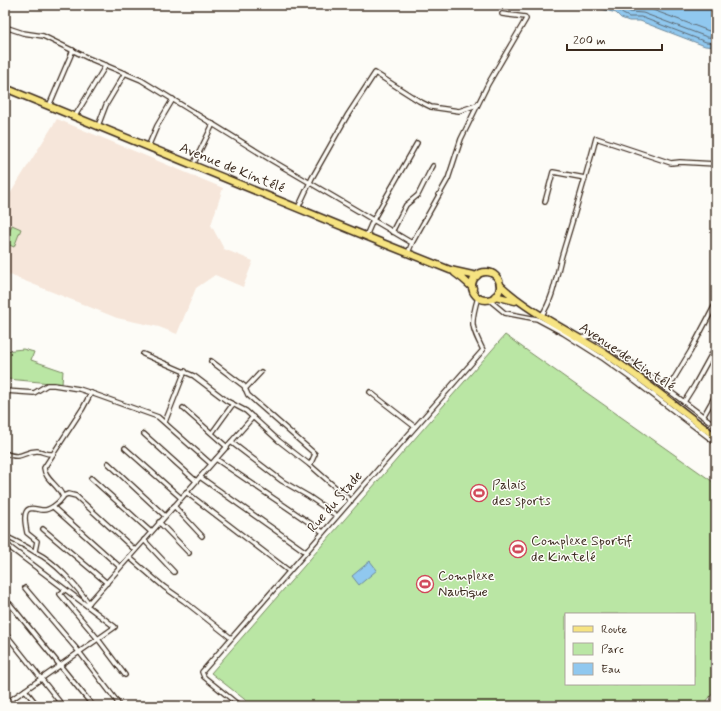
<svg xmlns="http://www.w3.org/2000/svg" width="721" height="711" font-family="Mynerve,sans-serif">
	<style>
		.built { fill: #f6e6da }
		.green { fill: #bae6a4; stroke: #7a8861; fill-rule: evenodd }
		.water { fill: #90c8ef; stroke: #6e899b }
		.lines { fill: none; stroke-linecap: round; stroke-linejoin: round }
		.shore { stroke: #5d6972; stroke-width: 1 }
		.minor-casing { stroke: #3b2a1e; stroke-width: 6 }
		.primary-casing { stroke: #3b2a1e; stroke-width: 9 }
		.minor { stroke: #fdfcf7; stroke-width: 3.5 }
		.primary { stroke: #f6e381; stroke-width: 6 }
		.labels { text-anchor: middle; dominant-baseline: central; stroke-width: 3; stroke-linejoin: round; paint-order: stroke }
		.street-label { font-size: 14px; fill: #3b2a1e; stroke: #fdfcf7 }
		.poi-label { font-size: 14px; fill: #3b2a1e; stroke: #fdfcf7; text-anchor: start }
	</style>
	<rect width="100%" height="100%" fill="#fdfcf7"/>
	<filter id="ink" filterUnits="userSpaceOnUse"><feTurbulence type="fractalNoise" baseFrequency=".025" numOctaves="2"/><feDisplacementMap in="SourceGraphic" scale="8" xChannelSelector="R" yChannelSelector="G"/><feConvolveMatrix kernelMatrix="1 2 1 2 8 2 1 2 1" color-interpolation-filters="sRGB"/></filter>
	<g filter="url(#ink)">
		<path class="built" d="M57,119l166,69 -12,37 13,24 29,12 -10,26 -28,-12 -19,13 -19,46 -18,-7 -42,-9 -112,-45v-71z"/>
		<g class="green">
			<path d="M12,225l9,4 -7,18 -9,-4z"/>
			<path d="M505,335l211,149v205l-13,17h-450l-42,-33zM566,614h128v70h-128z"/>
			<path d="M23,349l11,3 -3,8 32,11 -1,13 -55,-5 -2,-7v-21z"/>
		</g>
		<g class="water">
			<path d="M583,5h133v42l-11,-1 -65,-25h-11l-8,-3 -5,-5 -21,-6 -3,2z"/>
			<path d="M370,561l7,9 -18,15 -7,-9z"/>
		</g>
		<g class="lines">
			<g class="shore">
				<path d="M603,5l14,5 6,4 6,3h12l65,25 10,1"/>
				<path d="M620,5l10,7 13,1 64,24 9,1"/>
				<path d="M630,5l15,2 64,24 7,1"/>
			</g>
			<g class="minor-casing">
				<g id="minor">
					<path d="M5,27l18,6 20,3 45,22 53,22 130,80 87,51 15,9 -7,16"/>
					<path d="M49,106l24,-56"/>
					<path d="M75,116l31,-51"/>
					<path d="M98,126l8,-21 19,-32"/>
					<path d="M148,147l9,-21 16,-27"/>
					<path d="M195,161l18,-37"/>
					<path d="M545,202l8,-30 32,6"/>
					<path d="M298,208l14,-30 35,-62 28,-43 44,28 12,6 28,4 18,-6"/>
					<path d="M392,232l14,-27 12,-10 11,-22 4,-7"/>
					<path d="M412,243l-39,-23 44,-77"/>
					<path d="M408,253l4,-10 36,-64 13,-40 27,-55 38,-65 -1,-2 -23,-3"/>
					<path d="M488,299l17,14 32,6 26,14 41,26 32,23 80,61"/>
					<path d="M542,315c12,-18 14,-39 20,-60 12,-39 24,-78 34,-117l75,25 9,-1 36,2"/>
					<path d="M581,338l9,-2h3l35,24 88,66"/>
					<path d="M143,354l51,22 33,25 19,10 33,30 31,24 41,36"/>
					<path d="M211,361l33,25 4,9 67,59 -5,11"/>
					<path d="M245,389l16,-17"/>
					<path d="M667,390l23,-38 26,-49"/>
					<path d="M5,391l29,2 13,-8h7l25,4 12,4 67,24 53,47"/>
					<path d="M370,392l45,35"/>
					<path d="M684,402l10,-16 22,-40"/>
					<path d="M183,408l44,39"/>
					<path d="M703,417l13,-23"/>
					<path d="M165,422l20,-51"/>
					<path d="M212,433l21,-29"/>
					<path d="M144,434l52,47"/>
					<path d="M231,442l51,39 26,15 29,20"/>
					<path d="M125,448l56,50"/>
					<path d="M5,453c17,8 18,-2 32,-2 6,0 9,4 16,3"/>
					<path d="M216,459l107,73"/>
					<path d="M108,463l57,53"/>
					<path d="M200,477l106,75"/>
					<path d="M91,478l60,54"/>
					<path d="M186,492l103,79"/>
					<path d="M63,496l5,-2 8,2 59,54"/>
					<path d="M174,506l28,30"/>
					<path d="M53,507l67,60"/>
					<path d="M159,522l30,31"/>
					<path d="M43,529l64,54"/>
					<path d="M5,536c10,5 21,10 30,16 22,11 39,32 54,51"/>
					<path d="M5,539l2,5 5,5 103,78 -110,77"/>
					<path d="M144,540l30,32"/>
					<path d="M35,551l2,-10 -10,-8c-1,-6 -5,-21 2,-24 4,-2 9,1 13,1 7,1 17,-7 21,-13 -4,-12 -18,-17 -19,-29l39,-60 8,-15"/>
					<path d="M129,557l35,30 20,14 47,37"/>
					<path d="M25,588l55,65 36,47 3,6"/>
					<path d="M65,590l-5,4 38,45 27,36"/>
					<path d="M10,604l83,102"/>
					<path d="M87,605l166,-188"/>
					<path d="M5,633l58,73"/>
					<path d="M25,690l13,16"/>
					<path d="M240,706l-36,-29 -2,-5 178,-205 103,-117c-12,-24 -13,-26 -5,-53"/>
				</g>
			</g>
			<g class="primary-casing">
				<g id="primary">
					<path d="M5,88l380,156 65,26 27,6"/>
					<circle cx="486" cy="286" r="14"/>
					<path d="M455,273l8,6 10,9"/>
					<path d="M500,285c30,28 69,46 104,68 39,26 75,56 112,84"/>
					<path d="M495,296l20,5"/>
				</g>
			</g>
			<use href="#minor" class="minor"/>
			<use href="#primary" class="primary"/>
		</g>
	</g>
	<defs>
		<g id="stadium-ring" transform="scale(0.9)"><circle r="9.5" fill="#fdfcf7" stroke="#d1495b" stroke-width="1.5"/><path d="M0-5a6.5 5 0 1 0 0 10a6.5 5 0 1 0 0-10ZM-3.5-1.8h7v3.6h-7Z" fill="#d1495b"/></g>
	</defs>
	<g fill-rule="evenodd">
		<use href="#stadium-ring" x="479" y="493"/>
		<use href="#stadium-ring" x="518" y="549"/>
		<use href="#stadium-ring" x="425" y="584"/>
	</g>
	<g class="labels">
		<g class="street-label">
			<text transform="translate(232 168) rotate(22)">Avenue de Kintélé</text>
			<text transform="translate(627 357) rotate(34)">Avenue de Kintélé</text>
			<text transform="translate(335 502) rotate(-49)">Rue du Stade</text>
		</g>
		<g class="poi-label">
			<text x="492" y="485">Palais<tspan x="492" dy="16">des sports</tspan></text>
			<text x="531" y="541">Complexe Sportif<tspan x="531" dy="16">de Kintelé</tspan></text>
			<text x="438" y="576">Complexe<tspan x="438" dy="16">Nautique</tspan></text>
		</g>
	</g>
	<rect width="721" height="711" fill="none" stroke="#fdfcf7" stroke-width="20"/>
	<rect x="10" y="10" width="701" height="691" fill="none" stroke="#3b2a1e" stroke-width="1.5" filter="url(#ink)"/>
	<rect x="565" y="613" width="130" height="72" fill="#fdfcf7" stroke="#afa8a0"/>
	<rect x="573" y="626" width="20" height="6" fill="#f6e381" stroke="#afa8a0"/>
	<text x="601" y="633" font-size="12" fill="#3b2a1e">Route</text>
	<rect x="573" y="643" width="20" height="12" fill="#bae6a4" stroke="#afa8a0"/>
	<text x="601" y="653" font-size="12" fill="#3b2a1e">Parc</text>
	<rect x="573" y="663" width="20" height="12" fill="#90c8ef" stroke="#afa8a0"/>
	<text x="601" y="673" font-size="12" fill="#3b2a1e">Eau</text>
	<path d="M567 44v6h95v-6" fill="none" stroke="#3b2a1e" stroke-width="2"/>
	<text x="573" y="44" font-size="12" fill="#3b2a1e" stroke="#fdfcf7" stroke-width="3" paint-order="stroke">200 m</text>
</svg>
